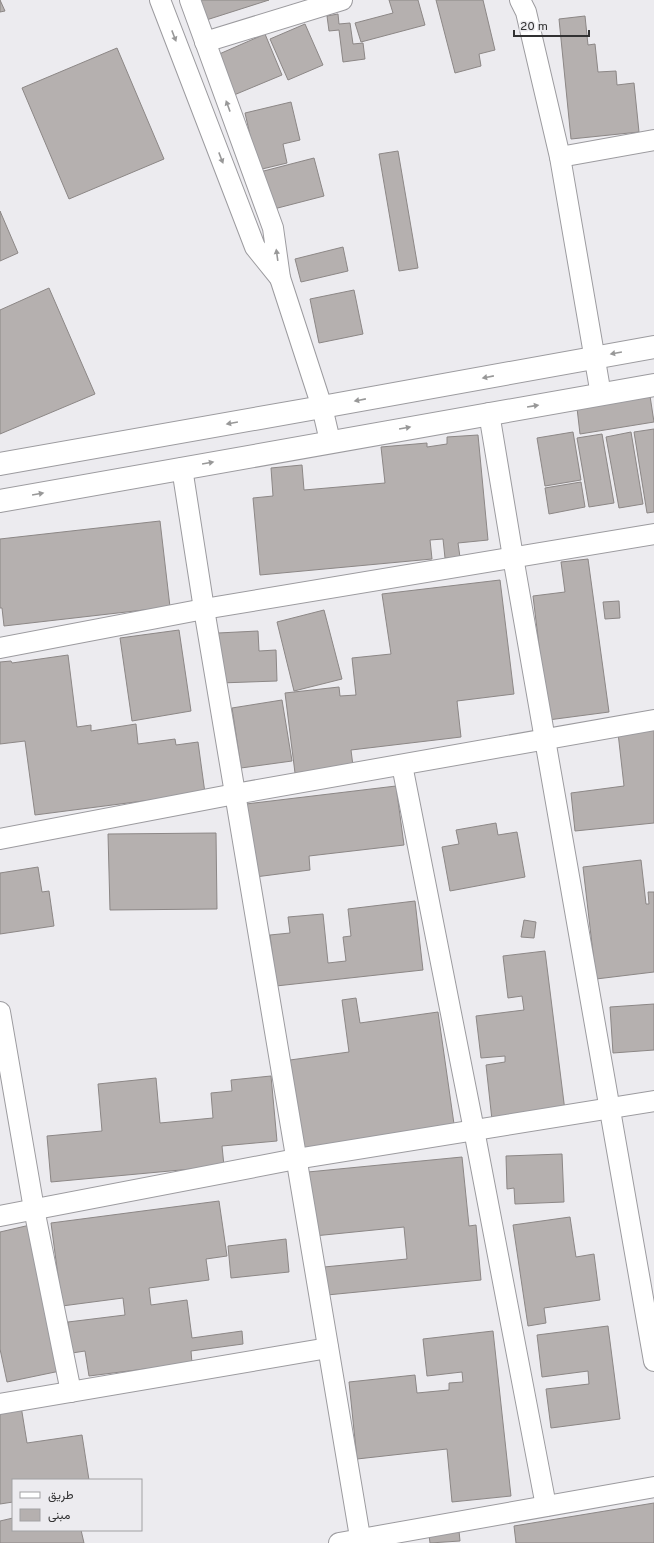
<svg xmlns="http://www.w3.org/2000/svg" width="654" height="1543" font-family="Overpass,Vazirmatn,sans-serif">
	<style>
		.building { fill: #b5b0af; stroke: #8c8786 }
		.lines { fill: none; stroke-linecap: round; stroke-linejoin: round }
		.minor-casing { stroke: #9c9b9f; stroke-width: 22 }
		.primary-casing { stroke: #9c9b9f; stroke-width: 24 }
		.minor { stroke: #fff; stroke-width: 20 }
		.primary { stroke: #fff; stroke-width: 22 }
		.oneway { fill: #989898 }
	</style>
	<rect width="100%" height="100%" fill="#ecebef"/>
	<g class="building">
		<path d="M0,0l5,11 -5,1z"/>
		<path d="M193,0h76l-69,22z"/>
		<path d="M389,0h29l7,25 -64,17 -6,-19 38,-10z"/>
		<path d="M436,0h47l12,50 -16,4 2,12 -26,7z"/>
		<path d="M338,14l1,10 11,-1 3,21 10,-1 2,16 -22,3 -4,-32 -10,1 -2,-15z"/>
		<path d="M585,16l3,29 7,-1 3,28 18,-1 1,14 17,-2 5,49 -68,7 -12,-120z"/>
		<path d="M305,24l18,41 -35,15 -18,-41z"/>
		<path d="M265,34l17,41 -48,20 -17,-40z"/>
		<path d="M117,48l47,111 -95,40 -47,-111z"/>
		<path d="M291,102l9,38 -17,4 4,19 -29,7 -13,-57z"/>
		<path d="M398,151l20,117 -19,3 -20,-117z"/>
		<path d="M314,158l10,38 -54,14 -10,-38z"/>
		<path d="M0,211l18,42 -18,8z"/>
		<path d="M343,247l5,24 -47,11 -6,-23z"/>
		<path d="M49,288l46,106 -95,40v-124z"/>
		<path d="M354,290l9,44 -44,9 -9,-44z"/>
		<path d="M650,396l4,26 -74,12 -3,-26z"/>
		<path d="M654,429v83l-7,1 -13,-81z"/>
		<path d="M573,432l8,48 -36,6 -8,-48z"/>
		<path d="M631,432l12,72 -24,4 -13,-71z"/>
		<path d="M602,434l12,69 -25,4 -12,-69z"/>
		<path d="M478,435l10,105 -30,3 2,14 -15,1 -2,-19 -13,1 2,19 -172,16 -7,-77 20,-2 -2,-28 31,-3 2,25 81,-7 -4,-36 46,-4v4l20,-3v-7z"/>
		<path d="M581,482l4,25 -36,7 -4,-26z"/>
		<path d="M160,521l10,86 -166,19 -2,-18h-2v-69z"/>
		<path d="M588,559l21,153 -61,8 -15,-124 32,-4 -4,-30z"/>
		<path d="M500,580l14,114 -57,7 4,36 -110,13 2,16 -58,7 -10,-80 54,-6 1,9 16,-1 -4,-37 39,-4 -9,-60z"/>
		<path d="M619,601l1,17 -15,1 -2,-17z"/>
		<path d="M324,610l18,69 -48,12 -17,-69z"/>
		<path d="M179,630l12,81 -59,10 -12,-83z"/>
		<path d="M258,631l1,20 17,-1 1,31 -57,2 -2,-50z"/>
		<path d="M68,655l9,72 14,-2v6l45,-7 2,20 37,-5 1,6 22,-3 7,51 -170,22 -10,-74 -25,3v-82l11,-1 1,2z"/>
		<path d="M282,700l10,61 -51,7 -9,-60z"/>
		<path d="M654,719v104l-79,8 -4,-38 53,-7 -7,-62z"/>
		<path d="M396,786l8,59 -95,11 1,14 -55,7 -9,-73z"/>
		<path d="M496,823l2,12 19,-3 8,45 -75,14 -8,-44 17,-3 -3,-14z"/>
		<path d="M216,833l1,76 -107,1 -2,-76z"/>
		<path d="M641,860l5,44h3l-1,-12h6v80l-58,7 -13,-112z"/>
		<path d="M38,867l4,25 7,-1 5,35 -54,8v-61z"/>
		<path d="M415,901l8,69 -147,16 -6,-51 20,-2 -2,-16 35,-3 5,49 18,-2 -3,-24 8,-1 -3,-27z"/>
		<path d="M524,920l12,2 -2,16 -13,-1z"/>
		<path d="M545,951l20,160 -73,9 -6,-55 19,-3v-6l-24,2 -5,-42 48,-6 -2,-14 -14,2 -5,-42z"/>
		<path d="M356,998l4,25 78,-11 17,119 -152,20 -13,-91 59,-8 -7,-52z"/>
		<path d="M654,1004v46l-41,3 -3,-46z"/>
		<path d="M271,1076l6,65 -55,5 2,20 -173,16 -4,-46 55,-5 -4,-47 58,-6 4,45 53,-5 -2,-25 21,-2 -1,-11z"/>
		<path d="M562,1154l2,48 -49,2 -1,-16 -7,1 -1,-33z"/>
		<path d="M462,1157l7,69 7,-1 5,55 -154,15 -3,-28 83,-8 -3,-32 -90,9 -6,-64z"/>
		<path d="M219,1201l8,55 -21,3 3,21 -60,8 2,17 36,-5 5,38 50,-7 1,13 -52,7 1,12 -103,13 -4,-25 -13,2 -4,-31 57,-7 -2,-17 -61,8 -11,-83z"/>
		<path d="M570,1217l6,40 18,-3 6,46 -56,8 2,15 -18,3 -15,-101z"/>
		<path d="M30,1225l30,146 -53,11 -7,-33v-117z"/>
		<path d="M286,1239l3,33 -58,6 -3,-32z"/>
		<path d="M608,1326l12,93 -69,9 -5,-39 43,-5 -1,-13 -46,6 -5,-42z"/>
		<path d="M493,1331l18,165 -59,6 -5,-53 -90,10 -8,-77 66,-7 2,18 32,-3v-7l14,-1 -1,-10 -35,4 -4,-37z"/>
		<path d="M21,1406l6,37 55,-8 7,45h-76v22l-13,2v-94z"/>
		<path d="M654,1503v40h-138l-2,-17z"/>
		<path d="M13,1518v12h68l3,13h-84v-22z"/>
		<path d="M459,1531l1,10 -30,2 -1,-8z"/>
	</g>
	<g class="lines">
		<g class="minor-casing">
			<g id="minor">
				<path d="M160,0l95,247 25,31 -7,-50 -83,-228"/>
				<path d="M520,0l6,12 34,145 41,238"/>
				<path d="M205,42l137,-42"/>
				<path d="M560,157l94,-17"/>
				<path d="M280,278l42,129 8,34"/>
				<path d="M489,413l24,144 141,804"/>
				<path d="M182,468l22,141 157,934"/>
				<path d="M0,648l204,-39 450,-75"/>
				<path d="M402,765l72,365 72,376"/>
				<path d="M0,839l235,-45 419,-74"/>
				<path d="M0,1012l34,197 37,183"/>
				<path d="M0,1216l296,-57 358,-58"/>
				<path d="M0,1404l328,-56"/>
				<path d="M339,1543l315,-56"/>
			</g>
		</g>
		<g class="primary-casing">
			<g id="primary">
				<path d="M0,464l322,-57 332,-60"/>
				<path d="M0,501l654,-116"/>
			</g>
		</g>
		<use href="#minor" class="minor"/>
		<use href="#primary" class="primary"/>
	</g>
	<defs><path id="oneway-solid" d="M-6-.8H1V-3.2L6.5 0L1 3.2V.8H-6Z"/></defs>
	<g class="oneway">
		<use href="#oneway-solid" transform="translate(174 36) rotate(69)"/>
		<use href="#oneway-solid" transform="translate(228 106) rotate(-110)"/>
		<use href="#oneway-solid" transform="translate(221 158) rotate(69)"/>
		<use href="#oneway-solid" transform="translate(277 255) rotate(-98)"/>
		<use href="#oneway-solid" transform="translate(616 353) rotate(170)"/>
		<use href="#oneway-solid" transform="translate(488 377) rotate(169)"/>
		<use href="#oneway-solid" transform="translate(360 400) rotate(169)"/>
		<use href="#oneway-solid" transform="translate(533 406) rotate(-9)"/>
		<use href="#oneway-solid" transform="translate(232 423) rotate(170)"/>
		<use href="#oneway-solid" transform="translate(405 428) rotate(-10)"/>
		<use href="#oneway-solid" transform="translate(208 463) rotate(-10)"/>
		<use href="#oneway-solid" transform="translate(38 494) rotate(-10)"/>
	</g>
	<rect x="12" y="1479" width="130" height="52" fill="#ecebef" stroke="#a1a1a3"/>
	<rect x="20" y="1492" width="20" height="6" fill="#ffffff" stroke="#a1a1a3"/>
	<text x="48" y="1499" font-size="12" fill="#313132">طريق</text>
	<rect x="20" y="1509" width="20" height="12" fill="#b5b0af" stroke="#a1a1a3"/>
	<text x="48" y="1519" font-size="12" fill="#313132">مبنى</text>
	<path d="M514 30v6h75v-6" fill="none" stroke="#313132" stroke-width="2"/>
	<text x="520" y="30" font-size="12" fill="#313132" stroke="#ecebef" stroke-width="3" paint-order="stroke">20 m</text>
</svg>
